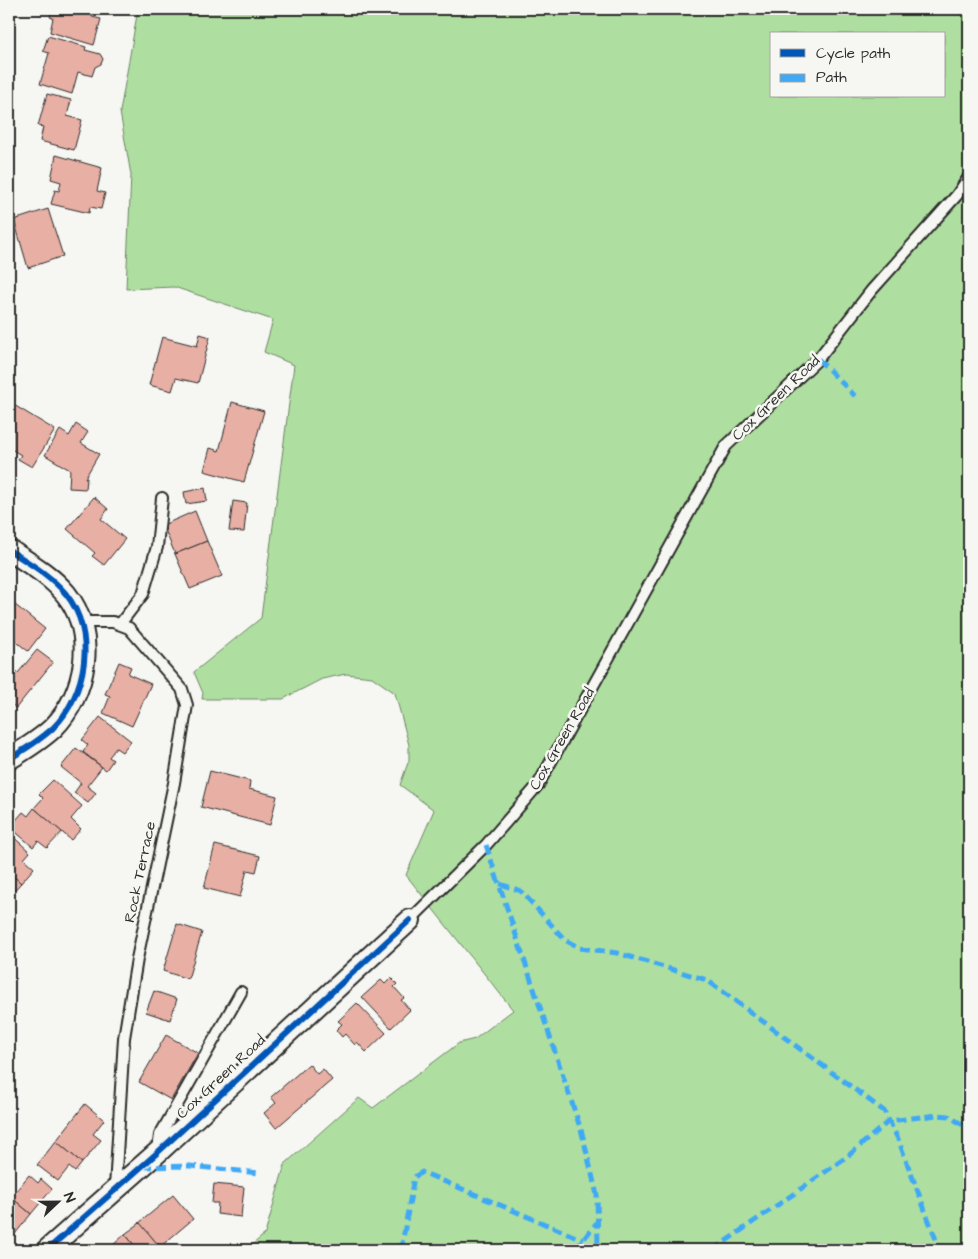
<svg xmlns="http://www.w3.org/2000/svg" width="978" height="1259" font-family="'Architects Daughter',sans-serif">
	<style>
		.green { fill: #afdfa0; stroke: #6d8566; fill-rule: evenodd }
		.building { fill: #e8afa4; stroke: #2b2b2b }
		.lines { fill: none; stroke-linecap: round; stroke-linejoin: round }
		.service-casing { stroke: #2b2b2b; stroke-width: 14 }
		.minor-casing { stroke: #2b2b2b; stroke-width: 24 }
		.service { stroke: #f6f6f2; stroke-width: 10 }
		.minor { stroke: #f6f6f2; stroke-width: 20 }
		.quiet { stroke: #3fa9f5; stroke-width: 5; stroke-dasharray: 10 5; stroke-linecap: butt }
		.cycleway-casing { stroke: #f6f6f2; stroke-width: 9 }
		.cycleway { stroke: #0057b8; stroke-width: 6 }
		.labels { text-anchor: middle; dominant-baseline: central; stroke-width: 5; stroke-linejoin: round; paint-order: stroke }
		.street-label { font-size: 15px; fill: #2b2b2b; stroke: #f6f6f2 }
	</style>
	<rect width="100%" height="100%" fill="#f6f6f2"/>
	<filter id="ink" filterUnits="userSpaceOnUse"><feTurbulence type="fractalNoise" baseFrequency=".02" numOctaves="2"/><feDisplacementMap in="SourceGraphic" scale="10" xChannelSelector="R" yChannelSelector="G"/><feConvolveMatrix kernelMatrix="1 2 1 2 8 2 1 2 1" color-interpolation-filters="sRGB"/></filter>
	<g filter="url(#ink)">
		<path class="green" d="M138,9h831v1241h-723l19,-16 20,-70 74,-66 14,10 86,-65 16,-4 38,-29 -107,-135 28,-65 -34,-25 9,-25v-15l-14,-52 -23,-16 -26,-3 -24,5 -39,20h-81l1,-6 -9,-21 67,-54 33,-253 -30,-13 9,-32 -99,-33 -48,2 5,-114 -11,-63zM772,34h172v62h-172z"/>
		<g class="building">
			<path d="M52,9h42l-2,8 9,2 -7,26 -44,-13 3,-14 -3,-1z"/>
			<path d="M48,36l38,11 -1,3 15,4 3,5 -2,5 -6,3 -3,9 -14,-4 -6,22 -32,-10 9,-31 -6,-2z"/>
			<path d="M47,94l24,6 -4,16 15,4 -8,30 -34,-9 3,-14 -5,-1z"/>
			<path d="M56,155l46,13 -5,23 8,2 -4,16 -11,-2 -1,6 -38,-9 4,-14 4,1 2,-9 -10,-3z"/>
			<path d="M48,209l15,47 -35,12 -14,-48z"/>
			<path d="M200,334l10,3 -12,46 -22,-5 -4,13 -23,-6 13,-48 35,9z"/>
			<path d="M9,402l46,28 -23,37 -14,-8 3,-4 -10,-6 -2,3z"/>
			<path d="M232,402l32,9 -20,71 -40,-11 6,-23 9,3z"/>
			<path d="M76,424l12,8 -7,11 18,11 -14,24h2l-1,11 -17,-1 1,-18 -25,-15 15,-25 9,6z"/>
			<path d="M205,488l2,13 -21,3 -2,-12z"/>
			<path d="M94,497l14,12 -7,10 24,20 -21,26 -12,-9 3,-3 -28,-24z"/>
			<path d="M233,501l14,2 -3,29 -15,-1z"/>
			<path d="M195,511l12,30 -32,13 -12,-29z"/>
			<path d="M207,541l15,35 -32,13 -15,-35z"/>
			<path d="M9,600l36,29 -17,22 -19,-15z"/>
			<path d="M37,650l16,12 -37,46 -7,-6v-37l9,8z"/>
			<path d="M119,662l12,5 -3,7 23,10 -19,42 -29,-13 7,-17 -5,-2z"/>
			<path d="M100,717l31,24 -9,11 -6,-4 -7,9 4,3 -7,10 -23,-18 5,-7 -6,-5z"/>
			<path d="M76,748l26,19 -15,19 9,7 -8,10 -14,-10 7,-10 -20,-16z"/>
			<path d="M210,771l40,10 -1,8 28,7 -7,29 -69,-18z"/>
			<path d="M53,780l29,26 -11,13 10,10 -10,11 -37,-32 9,-10 -4,-4z"/>
			<path d="M34,808l28,24 -15,16 -9,-7 -5,6 -23,-20 13,-15 5,4z"/>
			<path d="M9,833l21,19 -6,7 10,9 -13,15 -12,-11z"/>
			<path d="M215,845l45,11 -4,16 -9,-2 -7,27 -36,-9z"/>
			<path d="M9,872l12,11 -12,13z"/>
			<path d="M177,924l25,8 -14,47 -25,-8z"/>
			<path d="M391,978l6,6 -3,3 10,11 -3,2 9,10 -19,18 -29,-31 19,-17 4,4z"/>
			<path d="M154,991l23,8 -7,21 -24,-8z"/>
			<path d="M357,1003l29,30 -20,19 -9,-10 -2,3 -10,-11 -3,3 -6,-7 6,-6 -4,-3z"/>
			<path d="M166,1035l32,18 -27,47 -32,-18z"/>
			<path d="M309,1064l8,10 6,-5 9,11 -56,48 -12,-15 12,-10 -5,-6z"/>
			<path d="M85,1104l19,16 -11,14 8,6 -19,23 -26,-22z"/>
			<path d="M56,1141l26,22 -7,9 -6,-5 -11,14 -21,-16z"/>
			<path d="M29,1175l9,8 3,-4 11,10 -21,25 -20,-17z"/>
			<path d="M214,1184l30,3 -3,30 -24,-3 1,-11h-6z"/>
			<path d="M173,1195l20,24 -33,28 -21,-24z"/>
			<path d="M11,1197l20,17 -20,25 -2,-2v-38z"/>
			<path d="M140,1223l20,24 2,3h-24l-13,-16z"/>
			<path d="M125,1234l13,16h-24l-3,-3z"/>
		</g>
		<g class="lines">
			<g class="service-casing">
				<g id="service">
					<path d="M81,622h32l16,6 53,61 5,16 -13,78 -37,176 -13,79 -9,150"/>
					<path d="M120,624l23,-30 14,-47 5,-49"/>
					<path d="M410,920l76,-75 52,-60 188,-339 92,-87 53,-68 86,-96 12,-18"/>
					<path d="M158,1150l2,-15 81,-143"/>
				</g>
			</g>
			<g class="minor-casing">
				<g id="minor">
					<path d="M9,550c20,13 41,25 57,44 31,39 21,100 -13,134 -13,12 -29,22 -44,31"/>
					<path d="M47,1250l110,-97 253,-233"/>
				</g>
			</g>
			<use href="#service" class="service"/>
			<use href="#minor" class="minor"/>
			<g class="quiet">
				<path d="M818,359l37,37"/>
				<path d="M486,845l96,288 15,62 1,55"/>
				<path d="M500,884l21,7 44,49 15,8 37,5 90,27 177,131 14,28 42,111"/>
				<path d="M142,1167l48,-1 69,7"/>
				<path d="M401,1250l13,-73 8,-5 161,68"/>
				<path d="M575,1250l23,-29"/>
				<path d="M713,1250l135,-94 41,-35 48,-6 12,1 20,13"/>
			</g>
			<g class="cycleway-casing">
				<g id="cycleway">
					<path d="M9,550c20,13 41,25 57,44 31,39 21,100 -13,134 -13,12 -29,22 -44,31"/>
					<path d="M47,1250l110,-97 253,-233"/>
				</g>
			</g>
			<use href="#cycleway" class="cycleway"/>
		</g>
	</g>
	<g class="labels">
		<g class="street-label">
			<text transform="translate(776 398) rotate(-44)">Cox Green Road</text>
			<text transform="translate(562 739) rotate(-60)">Cox Green Road</text>
			<text transform="translate(140 872) rotate(-78)">Rock Terrace</text>
			<text transform="translate(221 1077) rotate(-43)">Cox Green Road</text>
		</g>
	</g>
	<rect width="978" height="1259" fill="none" stroke="#f6f6f2" stroke-width="30"/>
	<rect x="15" y="15" width="948" height="1229" fill="none" stroke="#2b2b2b" stroke-width="2" filter="url(#ink)"/>
	<rect x="770" y="32" width="175" height="65" fill="#f6f6f2" stroke="#a5a5a2"/>
	<rect x="780" y="49" width="25" height="8" fill="#0057b8" stroke="#a5a5a2"/>
	<text x="816" y="58" font-size="15" fill="#2b2b2b">Cycle path</text>
	<rect x="780" y="74" width="25" height="8" fill="#3fa9f5" stroke="#a5a5a2"/>
	<text x="816" y="82" font-size="15" fill="#2b2b2b">Path</text>
	<g transform="translate(58 1202) rotate(68)" stroke="#f6f6f2" stroke-width="4" paint-order="stroke">
	<path d="M0-4L9 19L0 12L-9 19Z" fill="#2b2b2b"/>
	<text y="-8" font-size="14" font-weight="bold" text-anchor="middle" fill="#2b2b2b">N</text>
	</g>
</svg>
